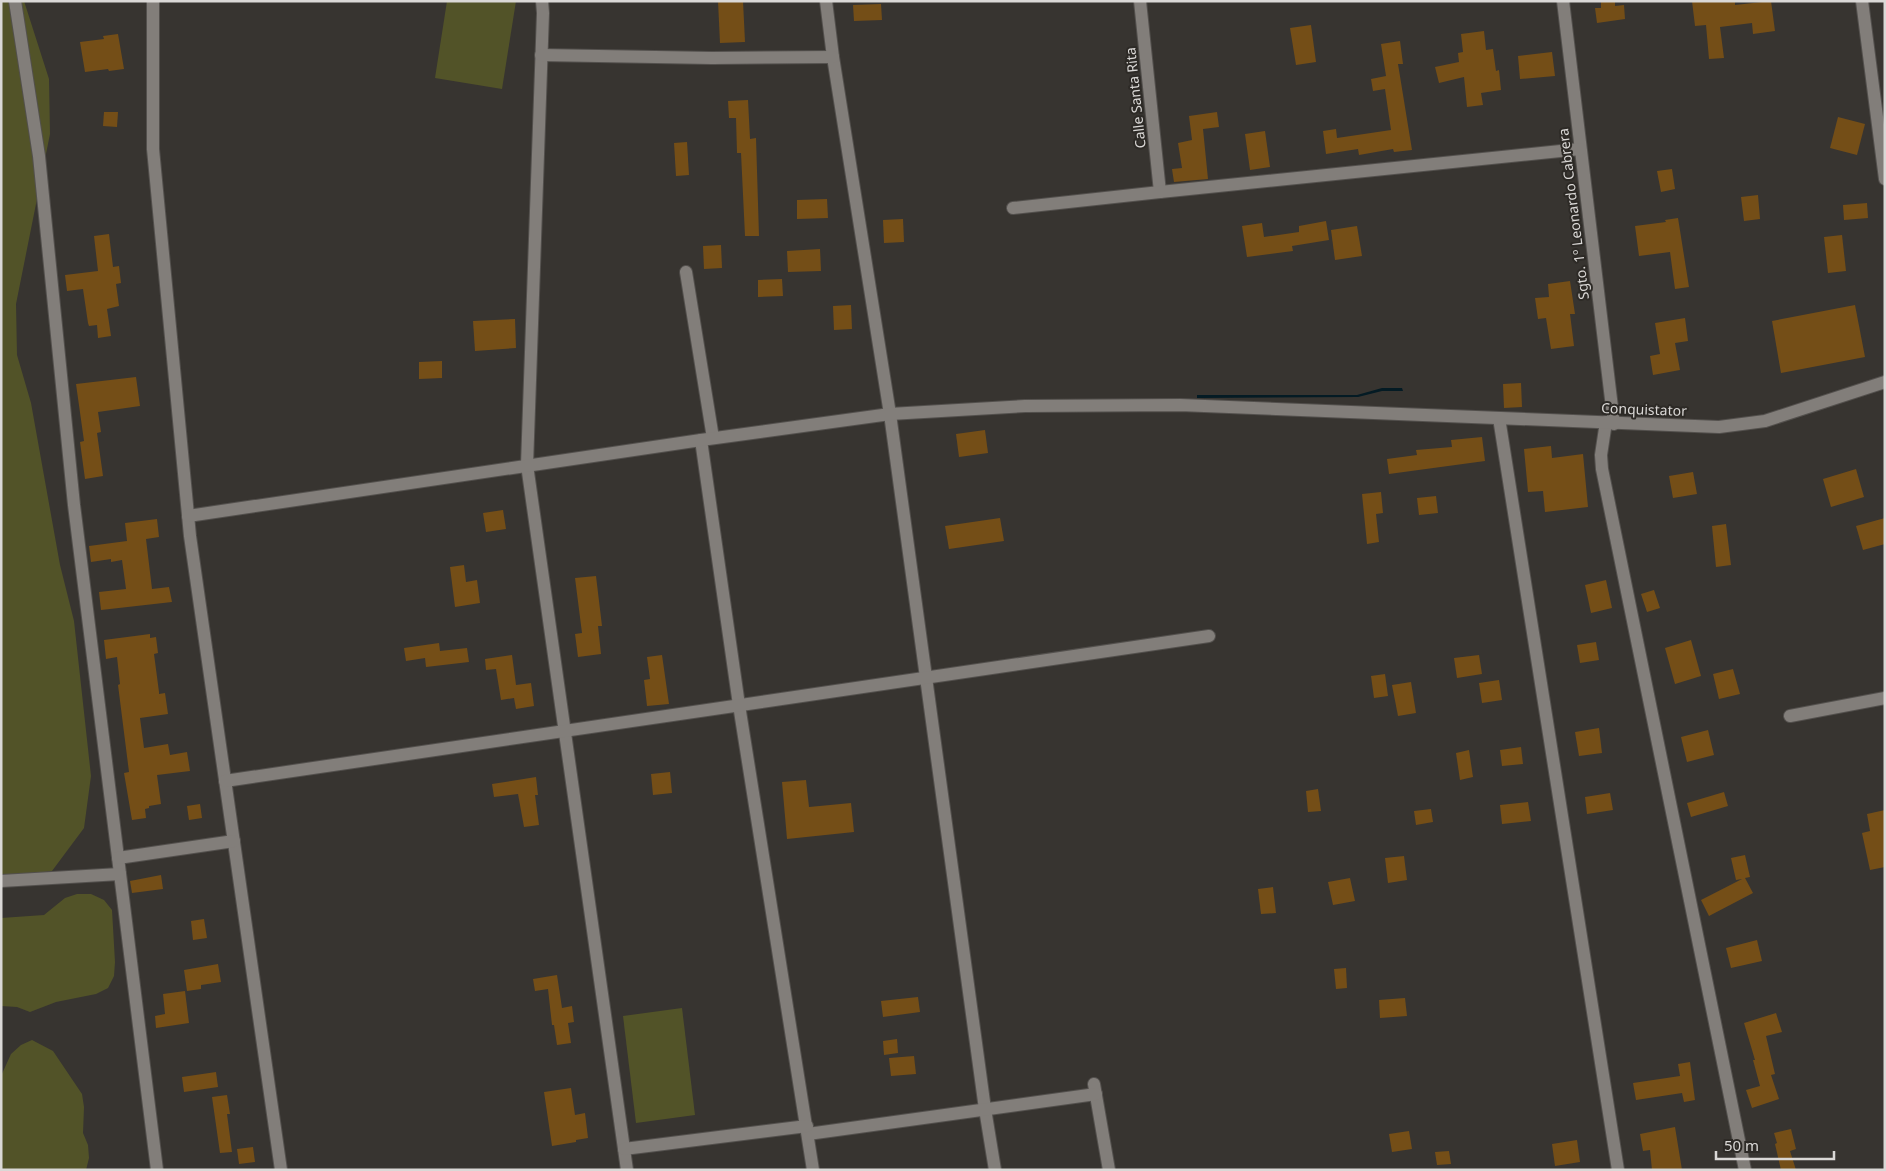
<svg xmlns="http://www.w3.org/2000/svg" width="1886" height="1171" font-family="'Noto Sans',sans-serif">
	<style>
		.green { fill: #525328 }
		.water { fill: #041b24 }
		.building { fill: #744e17 }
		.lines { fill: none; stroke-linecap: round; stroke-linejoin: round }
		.minor-casing { stroke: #53504d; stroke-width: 14 }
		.minor { stroke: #827e7a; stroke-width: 12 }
		.labels { text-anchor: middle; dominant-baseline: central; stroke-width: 4; stroke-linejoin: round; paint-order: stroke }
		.street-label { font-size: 14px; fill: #dad8d6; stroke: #2d2a26 }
	</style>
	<rect width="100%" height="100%" fill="#373430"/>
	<g class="green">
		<path d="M1,1h23l25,78 1,55 -34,170 1,51 14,48 29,162 14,56 17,155 -7,52 -32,43 -51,7z"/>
		<path d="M447,1h69l-14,88 -67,-11z"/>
		<path d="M77,894h14l13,6 8,10 3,52 -1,14 -6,12 -12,6 -40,8 -26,10 -13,-5 -16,-1v-88l43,-3 21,-17z"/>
		<path d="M682,1008l13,107 -59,8 -13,-107z"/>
		<path d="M32,1040l21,11 29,43 2,13 -1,26 5,12 1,13 -3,12h-85v-94l10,-22 10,-9z"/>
	</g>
	<path class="water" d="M1382,388h20l1,3h-21l-24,6 -161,1v-3h160z"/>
	<g class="building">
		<path d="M718,1h25l2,41 -25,1z"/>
		<path d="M1601,1h14v5l9,-1 1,14 -28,4 -2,-15h6z"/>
		<path d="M1692,1h43v4l36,-4 4,30 -22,3 -1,-11 -32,4 4,31 -15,1 -3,-34 -11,1z"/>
		<path d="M881,4l1,16 -28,1 -1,-16z"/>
		<path d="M1311,25l5,37 -20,3 -6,-37z"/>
		<path d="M1484,31l2,19 7,-1 3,22 3,-1 2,20 -20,3 2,12 -16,2 -3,-30 -25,6 -4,-16 24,-5 -1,-9 5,-1 -2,-18z"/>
		<path d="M118,34l6,35 -15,2 -1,-2 -23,3 -5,-30 24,-3 -1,-3z"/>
		<path d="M1400,41l3,23h-5l14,86 -18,2 -1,-3 -34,6 -1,-6 -32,5 -3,-23 13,-2 1,9 54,-8 -6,-41 -12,2 -2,-12 15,-3 -5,-32z"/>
		<path d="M1552,52l3,24 -35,3 -2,-23z"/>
		<path d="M748,100l2,39 6,-1 3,98h-14l-4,-83h-4l-1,-35h-7l-1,-17z"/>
		<path d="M104,112h14l-1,15 -14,-1z"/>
		<path d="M1217,112l2,15 -16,2 5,50 -34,3 -2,-13 10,-1 -4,-25 14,-3 -3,-24z"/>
		<path d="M1838,117l27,7 -8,31 -27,-7z"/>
		<path d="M1265,131l5,36 -20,3 -5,-36z"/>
		<path d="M687,142l2,33 -13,1 -2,-33z"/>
		<path d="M1672,169l3,20 -14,3 -4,-21z"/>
		<path d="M1758,195l2,24 -16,2 -3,-24z"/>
		<path d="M827,199l1,19 -31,1v-19z"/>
		<path d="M1867,203l1,15 -24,2 -1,-15z"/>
		<path d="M1678,218l11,69 -14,2 -5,-37 -31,4 -4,-30 31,-4 -1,-2z"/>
		<path d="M903,219l1,23 -20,1 -1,-23z"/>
		<path d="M1326,221l3,19 -37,6 1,5 -46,6 -5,-31 20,-3 2,14 35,-5v-6z"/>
		<path d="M1357,226l5,30 -27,4 -4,-30z"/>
		<path d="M109,234l4,33 6,-1 2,17 -5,1 3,22 -12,3 4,27 -13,2 -1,-13 -8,1 -1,-3 -5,-34 -16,2 -2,-16 33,-4 -4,-35z"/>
		<path d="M1842,235l4,36 -18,2 -4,-36z"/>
		<path d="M721,245l1,23 -18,1 -1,-23z"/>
		<path d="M820,249l1,22 -33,1 -1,-21z"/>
		<path d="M782,279l1,17 -25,1v-17z"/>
		<path d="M1570,281l5,33h-5l4,32 -23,3 -5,-31 -8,1 -3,-21 14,-1 -1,-13z"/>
		<path d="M851,305l1,24 -18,1 -1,-24z"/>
		<path d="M1855,305l10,52 -84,16 -9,-52z"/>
		<path d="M1685,318l3,23 -13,2 5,27 -27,5 -3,-19 10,-2 -5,-31z"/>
		<path d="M515,319l1,29 -41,3 -2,-30z"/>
		<path d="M442,361v17l-23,1v-17z"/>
		<path d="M136,377l4,29 -42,6 3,20 -4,1 6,43 -18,3 -5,-37 4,-1 -8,-57z"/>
		<path d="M1521,383l1,24 -18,1 -1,-24z"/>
		<path d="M985,430l3,23 -29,4 -3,-23z"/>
		<path d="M1482,437l3,24 -96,13 -2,-15 30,-4 -1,-5 36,-3 -1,-7z"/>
		<path d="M1551,446l1,12 31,-4 5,53 -43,5 -2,-21 -15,1 -4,-43z"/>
		<path d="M1856,469l8,28 -33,10 -8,-28z"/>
		<path d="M1693,472l4,22 -24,4 -4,-22z"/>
		<path d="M1381,492l2,21 -7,1 3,28 -12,2 -5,-50z"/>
		<path d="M1436,496l2,17 -19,2 -2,-17z"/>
		<path d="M503,510l3,19 -20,3 -3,-19z"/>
		<path d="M1000,518l4,23 -55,8 -4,-23z"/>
		<path d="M1885,518v26l-22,6 -7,-24z"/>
		<path d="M157,519l2,18 -13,2 6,50 17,-2 3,15 -71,8 -2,-18 27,-3 -4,-29 -11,2v-3l-20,3 -2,-16 38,-5 -2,-18z"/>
		<path d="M1726,524l5,41 -15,2 -4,-41z"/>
		<path d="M464,565l2,17 11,-2 3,23 -25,4 -5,-40z"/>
		<path d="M596,576l6,50h-4l3,28 -23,3 -3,-23 7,-1 -7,-55z"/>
		<path d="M1606,580l6,28 -21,5 -6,-28z"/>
		<path d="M1654,590l6,18 -13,4 -6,-18z"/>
		<path d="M150,634v4l6,-1 2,16 -4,1 5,38v2l6,-1 3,21 -28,4 4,30 24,-4 2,11 17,-3 3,19 -33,4 4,29 -12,2v2l-4,1 1,9 -14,2 -8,-47 5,-1 -11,-87 2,-1 -3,-27 -11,2 -2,-19z"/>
		<path d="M1691,640l10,36 -26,8 -10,-36z"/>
		<path d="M1596,642l3,18 -19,3 -3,-18z"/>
		<path d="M439,643l1,8 27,-3 2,14 -43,5 -1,-9 -19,3 -2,-13z"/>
		<path d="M512,655l4,30 15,-2 3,23 -18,3 -2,-11 -13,2 -5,-31 -10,1 -1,-11z"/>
		<path d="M662,655l7,49 -22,2 -3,-26 6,-1 -3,-22z"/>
		<path d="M1479,655l3,19 -25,4 -3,-20z"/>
		<path d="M1733,669l7,25 -21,5 -6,-25z"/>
		<path d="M1385,674l3,22 -14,2 -3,-22z"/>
		<path d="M1499,680l3,20 -20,3 -3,-20z"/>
		<path d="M1411,682l5,31 -18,3 -6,-31z"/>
		<path d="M1599,728l3,25 -23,3 -4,-24z"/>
		<path d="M1708,730l6,25 -27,7 -6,-25z"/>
		<path d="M1521,747l2,17 -21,2 -2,-16z"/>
		<path d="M1469,750l4,27 -13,3 -4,-27z"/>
		<path d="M670,772l2,21 -19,2 -2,-21z"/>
		<path d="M536,777l2,18h-3l4,30 -15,2 -6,-33 -24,3 -2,-13z"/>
		<path d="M806,780l3,27 42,-4 3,29 -67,7 -5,-57z"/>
		<path d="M1318,789l3,22 -13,1 -2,-21z"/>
		<path d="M1724,792l4,14 -37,11 -4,-14z"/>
		<path d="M1610,793l3,17 -26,4 -2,-17z"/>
		<path d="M1528,802l3,19 -29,3 -2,-19z"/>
		<path d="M200,804l2,14 -13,2 -2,-14z"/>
		<path d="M1431,809l2,13 -17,3 -2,-14z"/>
		<path d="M1885,810v57l-15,3 -8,-37 8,-2 -3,-17z"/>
		<path d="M1745,855l5,22 -5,1 8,15 -44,23 -8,-16 41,-21 -6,1 -5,-22z"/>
		<path d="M1404,856l3,24 -19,3 -3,-25z"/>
		<path d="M161,875l2,14 -31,4 -2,-12z"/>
		<path d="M1350,878l5,23 -22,4 -5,-23z"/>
		<path d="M1273,887l3,26 -15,1 -3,-25z"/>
		<path d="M204,919l3,19 -14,2 -2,-19z"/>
		<path d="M1757,940l5,21 -31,7 -5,-20z"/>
		<path d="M218,964l3,18 -20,3v4l-14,2 -3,-21z"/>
		<path d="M1346,968l1,20 -11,1 -2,-20z"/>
		<path d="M557,975l5,33 10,-2 2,16 -6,1 3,20 -14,2 -3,-20h-2l-4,-36 -13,2 -2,-12z"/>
		<path d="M185,991l4,32 -33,5 -1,-12 10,-2 -2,-20z"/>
		<path d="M918,997l2,15 -37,5 -2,-16z"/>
		<path d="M1405,998l2,18 -27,2 -1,-18z"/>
		<path d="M1776,1013l6,19 -16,4 9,38 -4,1 8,24 -27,9 -6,-18 14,-4 -7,-26h2l-11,-37z"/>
		<path d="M897,1039l1,14 -14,2 -1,-14z"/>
		<path d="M914,1056l2,18 -25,2 -2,-18z"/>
		<path d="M1690,1062l5,38 -11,2 -2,-9 -46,7 -3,-17 47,-7 -2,-12z"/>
		<path d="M216,1072l2,15 -34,5 -2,-15z"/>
		<path d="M571,1088l4,27 10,-2 3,25 -12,2v2l-24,4 -8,-54z"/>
		<path d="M227,1095l3,19h-3l5,38 -12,1 -8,-56z"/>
		<path d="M1675,1127l7,43h-30l-2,-20 -7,1 -3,-17z"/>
		<path d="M1791,1129l5,20 -6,2 6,19h-15l-6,-26 2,-1 -3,-10z"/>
		<path d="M1409,1131l3,18 -20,3 -3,-18z"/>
		<path d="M1577,1140l3,22 -25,4 -3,-22z"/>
		<path d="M253,1147l2,15 -16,2 -2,-15z"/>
		<path d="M1449,1151l2,13 -14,1 -2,-13z"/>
	</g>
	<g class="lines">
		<g class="minor-casing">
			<g id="minor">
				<path d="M15,1l24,155 35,349 83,665"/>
				<path d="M153,1v148l37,387 91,634"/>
				<path d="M542,1l1,12 -16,452 100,705"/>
				<path d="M826,1l7,56 57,357 95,695 10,61"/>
				<path d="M1140,1l20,191"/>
				<path d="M1563,1l51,423"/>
				<path d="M1862,1l23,178"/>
				<path d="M541,55l171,3 121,-1"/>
				<path d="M1013,208l147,-16 420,-43"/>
				<path d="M686,272l27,166"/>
				<path d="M1499,418l119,752"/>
				<path d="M1606,422l-5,33 1,14 143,701"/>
				<path d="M701,440l38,265 74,465"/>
				<path d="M188,516l513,-76 189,-26 135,-8 155,-1 539,22 46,-6 120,-39"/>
				<path d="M1790,716l95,-18"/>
				<path d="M225,781l984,-145"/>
				<path d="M118,858l116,-17"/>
				<path d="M1,881l119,-7"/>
				<path d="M1094,1084l15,86"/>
				<path d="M808,1134l288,-40"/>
				<path d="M624,1149l183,-23"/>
			</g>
		</g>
		<use href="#minor" class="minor"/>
	</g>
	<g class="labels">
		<g class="street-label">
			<text transform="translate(1135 98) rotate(-96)">Calle Santa Rita</text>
			<text transform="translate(1573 214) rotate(-97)">Sgto. 1º Leonardo Cabrera</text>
			<text transform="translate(1644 409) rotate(2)">Conquistator</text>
		</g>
	</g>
	<rect width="1886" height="1171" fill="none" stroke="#dad8d6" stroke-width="5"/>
	<path d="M1716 1151v8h118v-8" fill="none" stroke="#dad8d6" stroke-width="2.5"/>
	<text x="1724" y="1151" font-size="15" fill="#dad8d6" stroke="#2d2a26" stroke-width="4" paint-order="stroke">50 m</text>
</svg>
